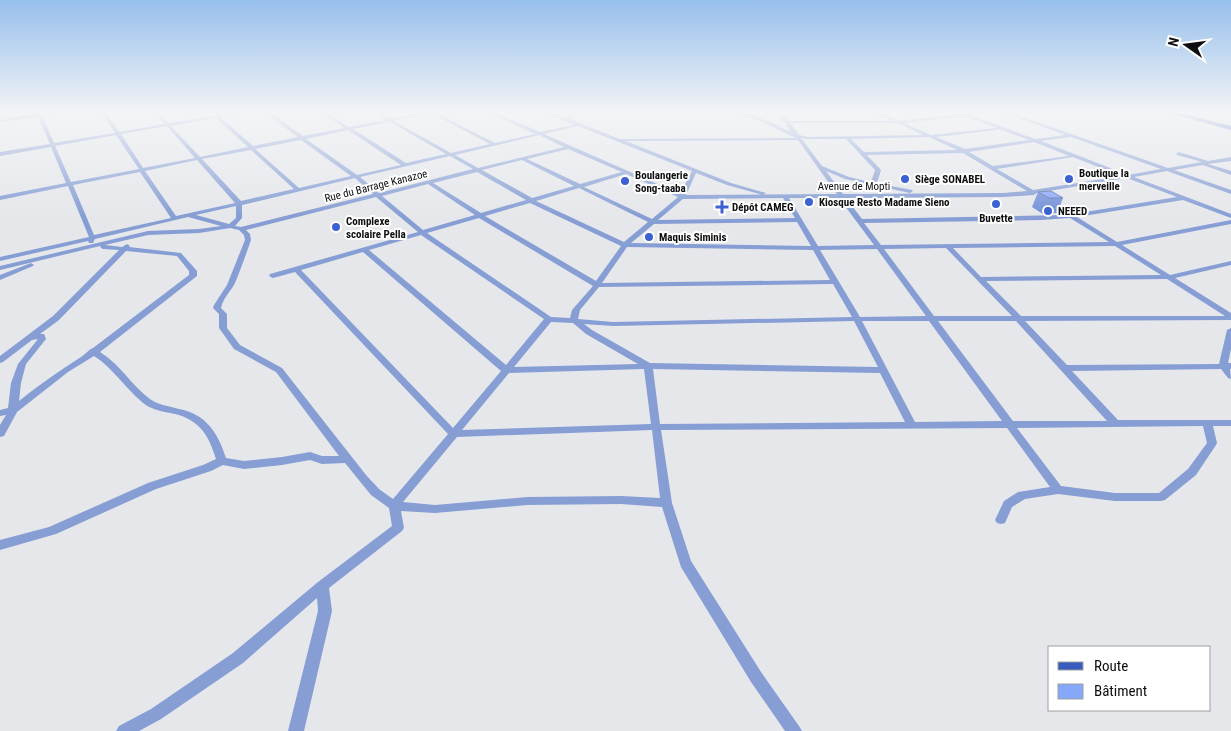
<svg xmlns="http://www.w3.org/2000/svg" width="1231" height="731" font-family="'Roboto Condensed',sans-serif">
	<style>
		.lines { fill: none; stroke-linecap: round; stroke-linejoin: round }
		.minor { fill: #869ed4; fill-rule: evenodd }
		.major { fill: #385bbc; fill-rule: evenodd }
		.wall { fill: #7390d8 }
		.building { fill: #86a8fb; stroke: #5e76b0 }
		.poi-dot { fill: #3b61d2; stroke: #fff; stroke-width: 2 }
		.labels { text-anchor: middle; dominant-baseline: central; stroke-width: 4; stroke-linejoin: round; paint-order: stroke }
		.far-poi-label { font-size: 11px; font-weight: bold; fill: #0d0e0f; stroke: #fff; text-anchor: start }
		.far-street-label { font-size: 11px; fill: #0d0e0f; stroke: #fff }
	</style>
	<rect width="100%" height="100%" fill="#e5e7eb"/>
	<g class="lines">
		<g class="minor">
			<path d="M37,113h19l-14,3 12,27 61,-10 -13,-20h4l13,19 46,-8 -10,-11h5l9,10 44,-7 2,-2 2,1 21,-2 -18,4 33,29 45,-9 -33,-24h5l33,23 42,-8 -23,-15h5l22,14 37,-7 -11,-7h6l10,6 29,-6h10l-36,8 57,32 39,-9 -60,-31h6l59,30 40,-9 -45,-21h6l44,19 34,-7 -28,-12h7l15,6v-6h4l-1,5 8,5 41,16 176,-1 -38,-18 -25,-7c21,0 40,10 58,19l-13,-19h4l6,8h104l-16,-8h6l17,8 72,-8v2l64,24 30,-4 -60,-22h7l156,55 34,-6 -25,-7 -1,-1 3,-2 29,9 23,-4v4l-23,3 23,7v4l-28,-10 -29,5 57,20v4l-64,-23 -33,6 97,37v4l-48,-18 -106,17 40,25 114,-22v4l-109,21 48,30 61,-14v4l-56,13 56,35v7l-206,1 42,44 152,-1 8,-34 4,-2v21l-3,14h3v6h-1l1,10 -3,-1 -7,-9 -149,2 46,49h113v6h-18l4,17 -1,2 -20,30 -31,25 -4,1h-46l-57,-7 -33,5 -13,8 -7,16 -4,1 -4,-1 -2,-3 9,-19 14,-9 32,-5 -43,-59 -346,2 11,73 19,58 70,111 38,54 3,5h-17l-34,-49 -70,-115 -19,-60 -41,-3 -94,1 -92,8 -34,-2 3,17 -2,3 -73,57 3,23 -28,120h-16l30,-120 -1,-13 -74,65 -82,56 -22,12h-23l3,-5 32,-17 82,-56 85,-71 74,-56 -3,-18 -18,-13 -26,-32 -23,1 -12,-4 -28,5 -38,4 -21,-4 -12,6 -55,18 -100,45 -56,16v-10l49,-13 99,-44 55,-18 13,-6c-8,-26 -18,-41 -46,-46 -10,-2 -20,-4 -28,-11 -17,-14 -29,-34 -48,-46l-26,16 -51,40 -13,24 -4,1v-12l6,-10 -6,1v-6l8,-2 3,-25 7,-19 20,-25 -6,1 -29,22 -3,1v-7l53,-40 66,-66 -16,-1 -2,-1 -1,-2 -100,24v-4l148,-35 51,-2 22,-3 -33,-9 -93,22 -2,4h-4l-1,-2 -88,20v-4l89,-20 -21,-51 -68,14v-4l66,-13 -15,-36 -51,9v-4l50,-8 -12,-27 -38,5v-2zM965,116l31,12 -65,7 -27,-12zM216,118l32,29 -48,10 -29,-31zM390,122l56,32 -40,9 -53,-34zM790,123h108l25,12 -115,2 -9,-2zM167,126l28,32 -52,10 -22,-34zM578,126l114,45 -12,23 -136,-60zM999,129l30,11 -64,9 -29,-12 61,-7zM348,130l53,35 -44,10 -51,-36zM116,135l23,34 -68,13 -16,-36zM539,135l25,12 -86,21 -23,-13zM929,137l28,13 -93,2 -13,-13zM1071,137l90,32 -33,6 -87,-34zM801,138l7,1h38l29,31 -3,9 -2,3 -21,-5 -27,-11zM301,140l50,36 -52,12 -44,-39zM798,140l39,54 -151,1 10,-22 31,12 36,10 3,-2 -35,-10 -105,-42zM1034,142l35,14 -76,10 -24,-14zM568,149l54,23 -42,12 -53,-25zM251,150l43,39 -53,12 -39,-42zM963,153l64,38 -24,2 -160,1 -17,-23 19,8 65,14 3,-2 -1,-1 -37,-7 3,-3 3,-10 -14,-15zM450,156l23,13 -94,24 -19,-16zM1073,157l48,19 -88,14 -36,-21zM197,160l38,43 -59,13 -31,-45zM522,160l52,26 -42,12 -50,-28zM140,172l31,46 -77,17 -21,-50zM477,172l49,28 -45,13 -48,-30zM626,174l52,23 -26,22 -68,-32zM355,178l18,16 -132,33 -6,-1 7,-8v-13zM1127,178l50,19 -104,17 -22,-13h-4v2l18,12 -203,4 -16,-21 157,-1 31,-2 3,-2zM428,184l47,31 -52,15 -41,-34zM579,188l69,34 -24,20 -88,-41zM376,197l42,35 -148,42 -1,2 4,2 22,-6 153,162 -55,65 -14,-10 -13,-14 -84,-107 -42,-23 -13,-17v-14l-6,-6c2,-10 10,-17 14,-25 6,-14 11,-29 16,-43l-1,-6 -4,-4zM783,198l12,20 -137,2 25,-21zM789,198h50l35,47 -56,1zM530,203l91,43 -25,35 -111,-65zM236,206v12l-7,6 -33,-9zM479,218l114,68 -21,24 -2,8 -19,-1 -124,-84zM1070,218l39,24 -228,3 -17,-22 177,-3zM797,222l14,24 -180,-3 23,-19zM230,228l9,2 5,5 1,5 -18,45 -13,20 -1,3 6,6v14l15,21 42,23 63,84h-17l-12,-4 -28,5 -38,4 -18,-3c-8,-25 -20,-44 -47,-49 -10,-3 -21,-4 -29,-10 -19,-14 -30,-35 -50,-47l97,-76v-5l-16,-18 -52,-6 1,-1 -3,-2 -5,3 -17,-2 43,-10 51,-2zM421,235l123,84 -38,46 -137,-115zM1115,246l46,29 -180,2 -28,-29zM627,247l186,3 17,30 -228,3zM946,248l66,68h-78l-50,-67zM877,249l49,67 -66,1 -40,-67zM126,251l51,5 12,15v4l-96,73c-5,2 -7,6 -12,9 -22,14 -42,28 -62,44l2,-18 5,-19 20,-25 -2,-5h-4l19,-14zM363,252l138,119 -48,57 -152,-158zM1167,279l58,37h-204l-35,-35zM833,284l19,33 -239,5 -35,-3 2,-9 19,-23zM854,321l24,46 -228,-4 -58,-33 -8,-6 29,2zM862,321h67l73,100 -87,1zM938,321h78l91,100h-94zM551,322l22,1 13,11 52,30 -124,3zM644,369l7,55 -189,6 47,-57zM653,369l227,4 25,49 -245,2zM1203,426l4,17 -19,26 -29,24h-44l-54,-7 -44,-58zM652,430l8,68 -39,-2 -94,1 -92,8 -32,-3 54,-65z"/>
			<path d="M1192,113h8l-14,4 -2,-1z"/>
			<path d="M31,263l3,2 -1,1 -33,14v-5z"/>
		</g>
		<path class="major" d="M1170,113h11l50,13v4z"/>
	</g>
	<path class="wall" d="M1038,192l25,6 -6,15 -14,1 -11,-7z"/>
	<path class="building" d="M1051,191l12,7h-14l-11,-6z"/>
	<linearGradient id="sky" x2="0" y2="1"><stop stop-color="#97bfec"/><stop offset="0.52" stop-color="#f3f4f6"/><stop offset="1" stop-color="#f3f4f6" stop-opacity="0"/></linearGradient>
	<rect width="1231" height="216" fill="url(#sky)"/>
	<g class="poi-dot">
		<circle cx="905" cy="179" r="5"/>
		<circle cx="1069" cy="179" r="5"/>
		<circle cx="625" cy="181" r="5"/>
		<circle cx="809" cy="202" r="5"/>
		<circle cx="996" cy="204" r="5"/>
		<path d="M719.5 199.5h5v5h5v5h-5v5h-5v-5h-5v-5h5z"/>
		<circle cx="1048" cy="211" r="5"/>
		<circle cx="336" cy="227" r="5"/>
		<circle cx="649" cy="237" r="5"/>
	</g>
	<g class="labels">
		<g class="far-poi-label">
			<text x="1079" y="173">Boutique la<tspan x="1079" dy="13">merveille</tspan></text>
			<text x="635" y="175">Boulangerie<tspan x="635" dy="13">Song-taaba</tspan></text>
			<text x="915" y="179">Siège SONABEL</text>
			<text x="819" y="202">Kiosque Resto Madame Sieno</text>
			<text x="732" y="207">Dépôt CAMEG</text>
			<text x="1058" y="211">NEEED</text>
			<text x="996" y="218" text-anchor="middle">Buvette</text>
			<text x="346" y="221">Complexe<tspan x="346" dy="13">scolaire Pella</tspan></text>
			<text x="659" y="237">Maquis Siminis</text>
		</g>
		<g class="far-street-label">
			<text transform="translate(376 186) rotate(-14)">Rue du Barrage Kanazoe</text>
			<text x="854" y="186">Avenue de Mopti</text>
		</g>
	</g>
	<rect x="1048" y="646" width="162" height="65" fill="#ffffff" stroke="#9e9f9f"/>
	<rect x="1058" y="662" width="25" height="8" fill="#385bbc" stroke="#9e9f9f"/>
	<text x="1094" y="671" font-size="15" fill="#0d0e0f">Route</text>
	<rect x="1058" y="684" width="25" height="15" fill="#86a8fb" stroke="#9e9f9f"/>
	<text x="1094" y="696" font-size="15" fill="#0d0e0f">Bâtiment</text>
	<g transform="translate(1186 45) rotate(284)" stroke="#ffffff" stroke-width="4" paint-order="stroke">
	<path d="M0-4L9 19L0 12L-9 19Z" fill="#0d0e0f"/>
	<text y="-8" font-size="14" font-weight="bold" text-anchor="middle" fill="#0d0e0f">N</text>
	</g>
</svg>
